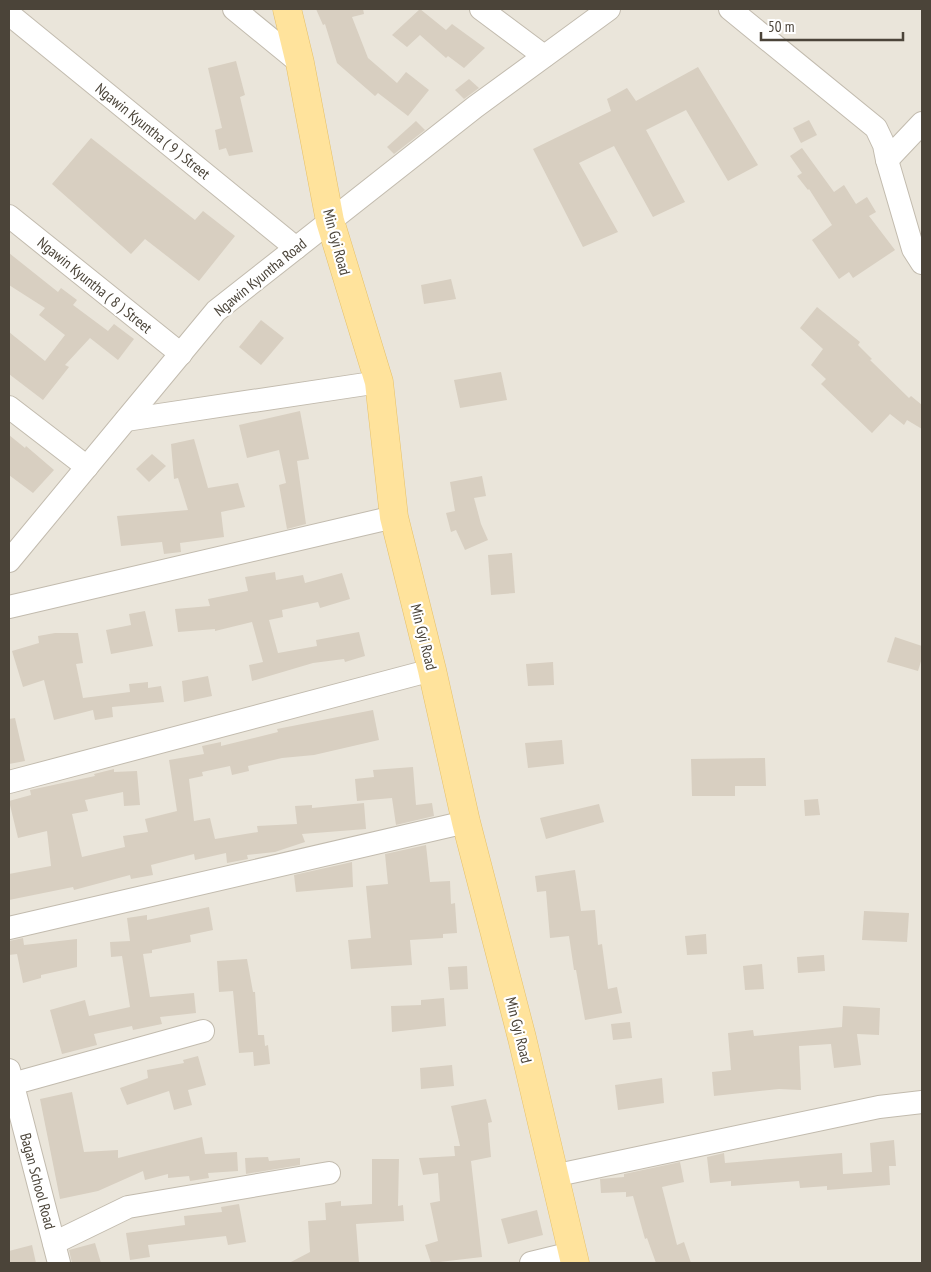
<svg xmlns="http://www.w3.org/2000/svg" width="931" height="1272" font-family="'PT Sans Narrow',sans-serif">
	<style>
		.residential { fill: #eae5da }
		.building { fill: #d8cfc1 }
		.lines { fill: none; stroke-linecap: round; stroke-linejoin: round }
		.minor-casing { stroke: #c2bbae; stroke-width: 24 }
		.major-casing { stroke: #e6c16a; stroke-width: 29 }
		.minor { stroke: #fff; stroke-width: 22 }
		.major { stroke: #ffe39c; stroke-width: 28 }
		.labels { text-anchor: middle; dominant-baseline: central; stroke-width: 4.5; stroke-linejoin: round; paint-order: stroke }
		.street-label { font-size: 15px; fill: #4b4439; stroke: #fff }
	</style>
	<rect width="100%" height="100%" fill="#f6f3ec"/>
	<rect class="residential" x="9" y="9" width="913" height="1254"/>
	<g class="building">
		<path d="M316,9h47l1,5 -12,3 16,41 29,25 9,-11 23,18 -21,26 -30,-23 -3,3 -38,-33 -12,-39 -2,1z"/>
		<path d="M420,9l26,21 6,-6 33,24 -21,20 -16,-12 -2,2 -26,-23 -13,12 -15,-12z"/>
		<path d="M236,61l9,34 -5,2 13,55 -24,4 -3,-8 -7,2 -4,-20 7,-2 -14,-60z"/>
		<path d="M698,67l60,98 -30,16 -42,-71 -40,20 39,72 -32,15 -39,-71 -35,17 39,69 -35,15 -50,-98 78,-38 -4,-12 20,-11 9,13z"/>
		<path d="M469,79l10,9 -15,11 -9,-9z"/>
		<path d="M809,120l8,15 -16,8 -8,-15z"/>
		<path d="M416,121l9,9 -31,24 -7,-7z"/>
		<path d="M91,138l104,82 8,-9 32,25 -36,45 -54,-42 -14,15 -79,-70z"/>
		<path d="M802,148l32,44 10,-7 12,19 11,-7 9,15 -7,4 26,34 -42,28 -4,-6 -10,7 -27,-39 20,-15 -23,-36 -1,1 -11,-14 5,-3 -12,-17z"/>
		<path d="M9,253l49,39 3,-4 16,12 -4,5 35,26 6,-7 20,15 -16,21 -28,-22 -25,27 4,2 -26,33 -34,-26v-42l36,29 20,-26 -26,-20 6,-7 -36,-23z"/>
		<path d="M451,279l5,20 -32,5 -3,-19z"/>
		<path d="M817,307l43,35 -2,3 14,14 -2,1 39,38 2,-2 11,9v24l-15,-9 -3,5 -14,-11 -18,19 -51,-49 5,-5 -15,-14 12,-16 -23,-21z"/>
		<path d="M261,320l23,18 -23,27 -22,-18z"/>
		<path d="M501,372l6,28 -47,8 -6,-28z"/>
		<path d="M300,411l9,48 -12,2 9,63 -19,5 -8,-44 7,-2 -7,-33 -32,8 -8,-33z"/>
		<path d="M9,435l16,13 1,-2 28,24 -21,23 -24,-18z"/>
		<path d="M194,439l14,49 30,-5 7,24 -24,5 3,25 -44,6 1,9 -17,2 -2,-12 -41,4 -4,-30 71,-6 -10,-32 -4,1 -3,-35z"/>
		<path d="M152,454l14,12 -17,16 -13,-13z"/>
		<path d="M482,476l4,20 -12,2 7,26 7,16 -23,10 -9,-20 -5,2 -5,-19 9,-2 -5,-29z"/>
		<path d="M512,553l3,40 -24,2 -3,-40z"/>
		<path d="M275,572l1,8 27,-5 2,8 37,-10 8,26 -30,9 -2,-6 -36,8 1,7 -14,3 9,33 39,-7 -1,-6 43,-8 6,24 -20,6 -1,-3 -31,4 -61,18 -3,-16 14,-3 -11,-40 -37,9v-2l-37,3 -3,-23 35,-3 -2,-7 40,-8 -3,-14z"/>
		<path d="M145,611l8,35 -42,8 -5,-24 25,-5 -2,-11z"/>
		<path d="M55,633h23l5,30 -7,1 7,34 47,-6 -1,-8 19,-2v6l13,-2 3,16 -52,5 1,10 -18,3 -2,-10 -39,10 -10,-40 -21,7 -11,-36 27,-8 -1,-7z"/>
		<path d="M895,637l27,9v12l-4,13 -31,-9z"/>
		<path d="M553,662l1,23 -26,1 -2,-22z"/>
		<path d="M208,676l4,20 -28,6 -2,-21z"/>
		<path d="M373,710l6,30 -65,15 -32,3 -34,8 1,5 -17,4 -2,-9 -28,6 1,4 -14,3 5,42 16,-3 5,21 43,-7 -1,-6 40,-2 -2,-18 17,-1v3l52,-5 2,26 -64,5 3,8 -30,10 -28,3 1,4 -21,4 -1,-10 -31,7 -1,-6 -43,11 2,10 -22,4 -1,-4 -56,15 -1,-3 -64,13v-26l42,-8 -4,-35 -29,7 -9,-37 22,-6 -1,-5 65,-14 -1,-2 20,-5v3l23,-1 3,34 -16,1 -1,-14 -38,8 3,11 -16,3 10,43 43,-10 -2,-11 25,-4 -3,-13 32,-8 -8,-51 35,-6 -2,-8 19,-4v4l57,-14 -1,-3z"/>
		<path d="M15,718l10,43 -16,3v-45z"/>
		<path d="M562,740l2,24 -36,4 -3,-25z"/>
		<path d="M765,758l1,28h-31v10h-43l-1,-37z"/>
		<path d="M413,767l3,38 16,-2 2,13 -38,9 -4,-27 -35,3 -2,-22 19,-2 -1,-7z"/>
		<path d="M818,799l2,16 -15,1 -1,-16z"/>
		<path d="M599,804l5,18 -58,17 -6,-21z"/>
		<path d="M426,845l4,37 20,-1 1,23 4,-1 2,30 -14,1v4l-33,2 2,25 -61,4 -3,-29 23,-2 -5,-52 22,-2 -3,-30z"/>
		<path d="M352,862l1,25 -57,5 -2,-17z"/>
		<path d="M575,870l6,41 14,-1 3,35 4,-1 6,45 9,-2 5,26 -37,7 -9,-50h-2l-5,-34 -19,2 -4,-47 -9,1 -2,-16z"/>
		<path d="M209,907l4,23 -23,5 1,7 -39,8v3l-9,1 7,43 44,-4 2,20 -36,4 2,7 -29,6 -1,-4 -38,8 3,11 -35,9 -12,-44 35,-10 4,16 41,-9 -8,-51 -11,1 -1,-15 20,-1 -3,-23 20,-3v5z"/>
		<path d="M864,911l45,2 -2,29 -45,-2z"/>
		<path d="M706,934l1,20 -20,1 -2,-19z"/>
		<path d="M23,938l1,7 53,-6v28l-36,8v3l-18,5 -6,-29 -8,1v-14z"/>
		<path d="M824,955l1,16 -27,2 -1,-16z"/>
		<path d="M247,959l6,33h2l3,43h6l1,11 3,-1 2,19 -16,2 -1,-14 -14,1 -6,-62 -14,1 -2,-31z"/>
		<path d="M762,964l2,25 -19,1 -2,-24z"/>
		<path d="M467,966l1,23 -18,1 -2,-23z"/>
		<path d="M444,998l2,28 -54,6 -1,-26 30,-1v-5z"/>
		<path d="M843,1006l37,2 -1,27 -22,-1 4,31 -27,3 -3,-24 -32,2 2,44 -22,-1 -65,7 -2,-24 19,-2 -3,-37 25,-3 1,6 88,-9z"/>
		<path d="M630,1022l2,16 -19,2 -2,-16z"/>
		<path d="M198,1056l8,29 -18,5 4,15 -18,5 -5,-19 -42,14 -7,-17 28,-10 -1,-8 37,-7 -1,-3z"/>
		<path d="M452,1065l2,21 -33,3 -1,-21z"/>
		<path d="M662,1078l2,25 -46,7 -3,-25z"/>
		<path d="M72,1092l12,60 34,-2v8l84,-21 3,17 32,-2 1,19 -30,2 1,5 -19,3 -1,-5 -21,2v-4l-23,6 -2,-9 -45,20 -38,8 -20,-100z"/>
		<path d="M486,1099l6,23 -4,1 3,34 -20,4 11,96 -51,6 -6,-18 13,-4 -8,-38 10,-2 -2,-28 -15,2 -4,-17 36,-2 -1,-10h6l-9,-40z"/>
		<path d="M894,1140l2,26h-7l1,19 -63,5v-4l-27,2 -1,-7 -68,5v-5l-21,2 -3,-26 17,-4 1,10 117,-10 1,21 29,-2 -2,-29z"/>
		<path d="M268,1157l1,4 31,-3v7l-54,9 -1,-16z"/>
		<path d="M372,1159h27l-1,47 5,-1 1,16 -48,3 3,39h-70l21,-11 -2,-31 18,-1 -1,-17 16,-2v5l31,-2z"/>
		<path d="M680,1162l4,20 -22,5 15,58 7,-3 7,21h-35l-9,-25 -2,1 -12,-43 -7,1v-5l-25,1 -1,-14 24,-2v-3z"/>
		<path d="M239,1204l7,38 -18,3 -2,-9 -78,9 2,12 -20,3 -4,-27 59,-8 -1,-9 38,-4 -1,-5z"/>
		<path d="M537,1210l6,25 -35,9 -7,-25z"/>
		<path d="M95,1243l6,20h-29l-3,-13z"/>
		<path d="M32,1245l4,18h-27v-12z"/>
	</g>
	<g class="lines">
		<g class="minor-casing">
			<g id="minor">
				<path d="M234,9l66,54"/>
				<path d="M481,9l63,47"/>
				<path d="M730,9l146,119 8,17 3,15 26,89 9,14"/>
				<path d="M9,14l287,234"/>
				<path d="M887,160l35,-37"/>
				<path d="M9,216l172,138"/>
				<path d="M9,407l78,60"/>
				<path d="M126,420l253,-38"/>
				<path d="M9,561l207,-250 259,-204 134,-98"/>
				<path d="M9,607l385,-90"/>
				<path d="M9,782l423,-112"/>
				<path d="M9,928l457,-106"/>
				<path d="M9,1070l50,193"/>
				<path d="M12,1084l191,-53"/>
				<path d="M553,1176l326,-69 43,-5"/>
				<path d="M54,1243l74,-36 201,-34"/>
				<path d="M531,1263l41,-10"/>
			</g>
		</g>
		<g class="major-casing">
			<path id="major" d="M287,9l13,54 30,158 49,161 15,135 38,153 34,152 56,216 53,225"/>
		</g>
		<use href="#minor" class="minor"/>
		<use href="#major" class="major"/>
	</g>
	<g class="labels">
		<g class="street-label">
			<text transform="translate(153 131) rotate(39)">Ngawin Kyuntha ( 9 ) Street</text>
			<text transform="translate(337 242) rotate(75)">Min Gyi Road</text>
			<text transform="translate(260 277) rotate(-39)">Ngawin Kyuntha Road</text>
			<text transform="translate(95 285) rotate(39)">Ngawin Kyuntha ( 8 ) Street</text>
			<text transform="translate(424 637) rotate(76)">Min Gyi Road</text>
			<text transform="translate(519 1030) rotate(76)">Min Gyi Road</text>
			<text transform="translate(38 1181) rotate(75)">Bagan School Road</text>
		</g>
	</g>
	<rect width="931" height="1272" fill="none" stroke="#4b4439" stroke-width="20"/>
	<path d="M761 32v8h142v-8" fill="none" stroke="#4b4439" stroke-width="2.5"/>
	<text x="768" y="32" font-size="15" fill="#4b4439" stroke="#ffffff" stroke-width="4" paint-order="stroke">50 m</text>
</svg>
